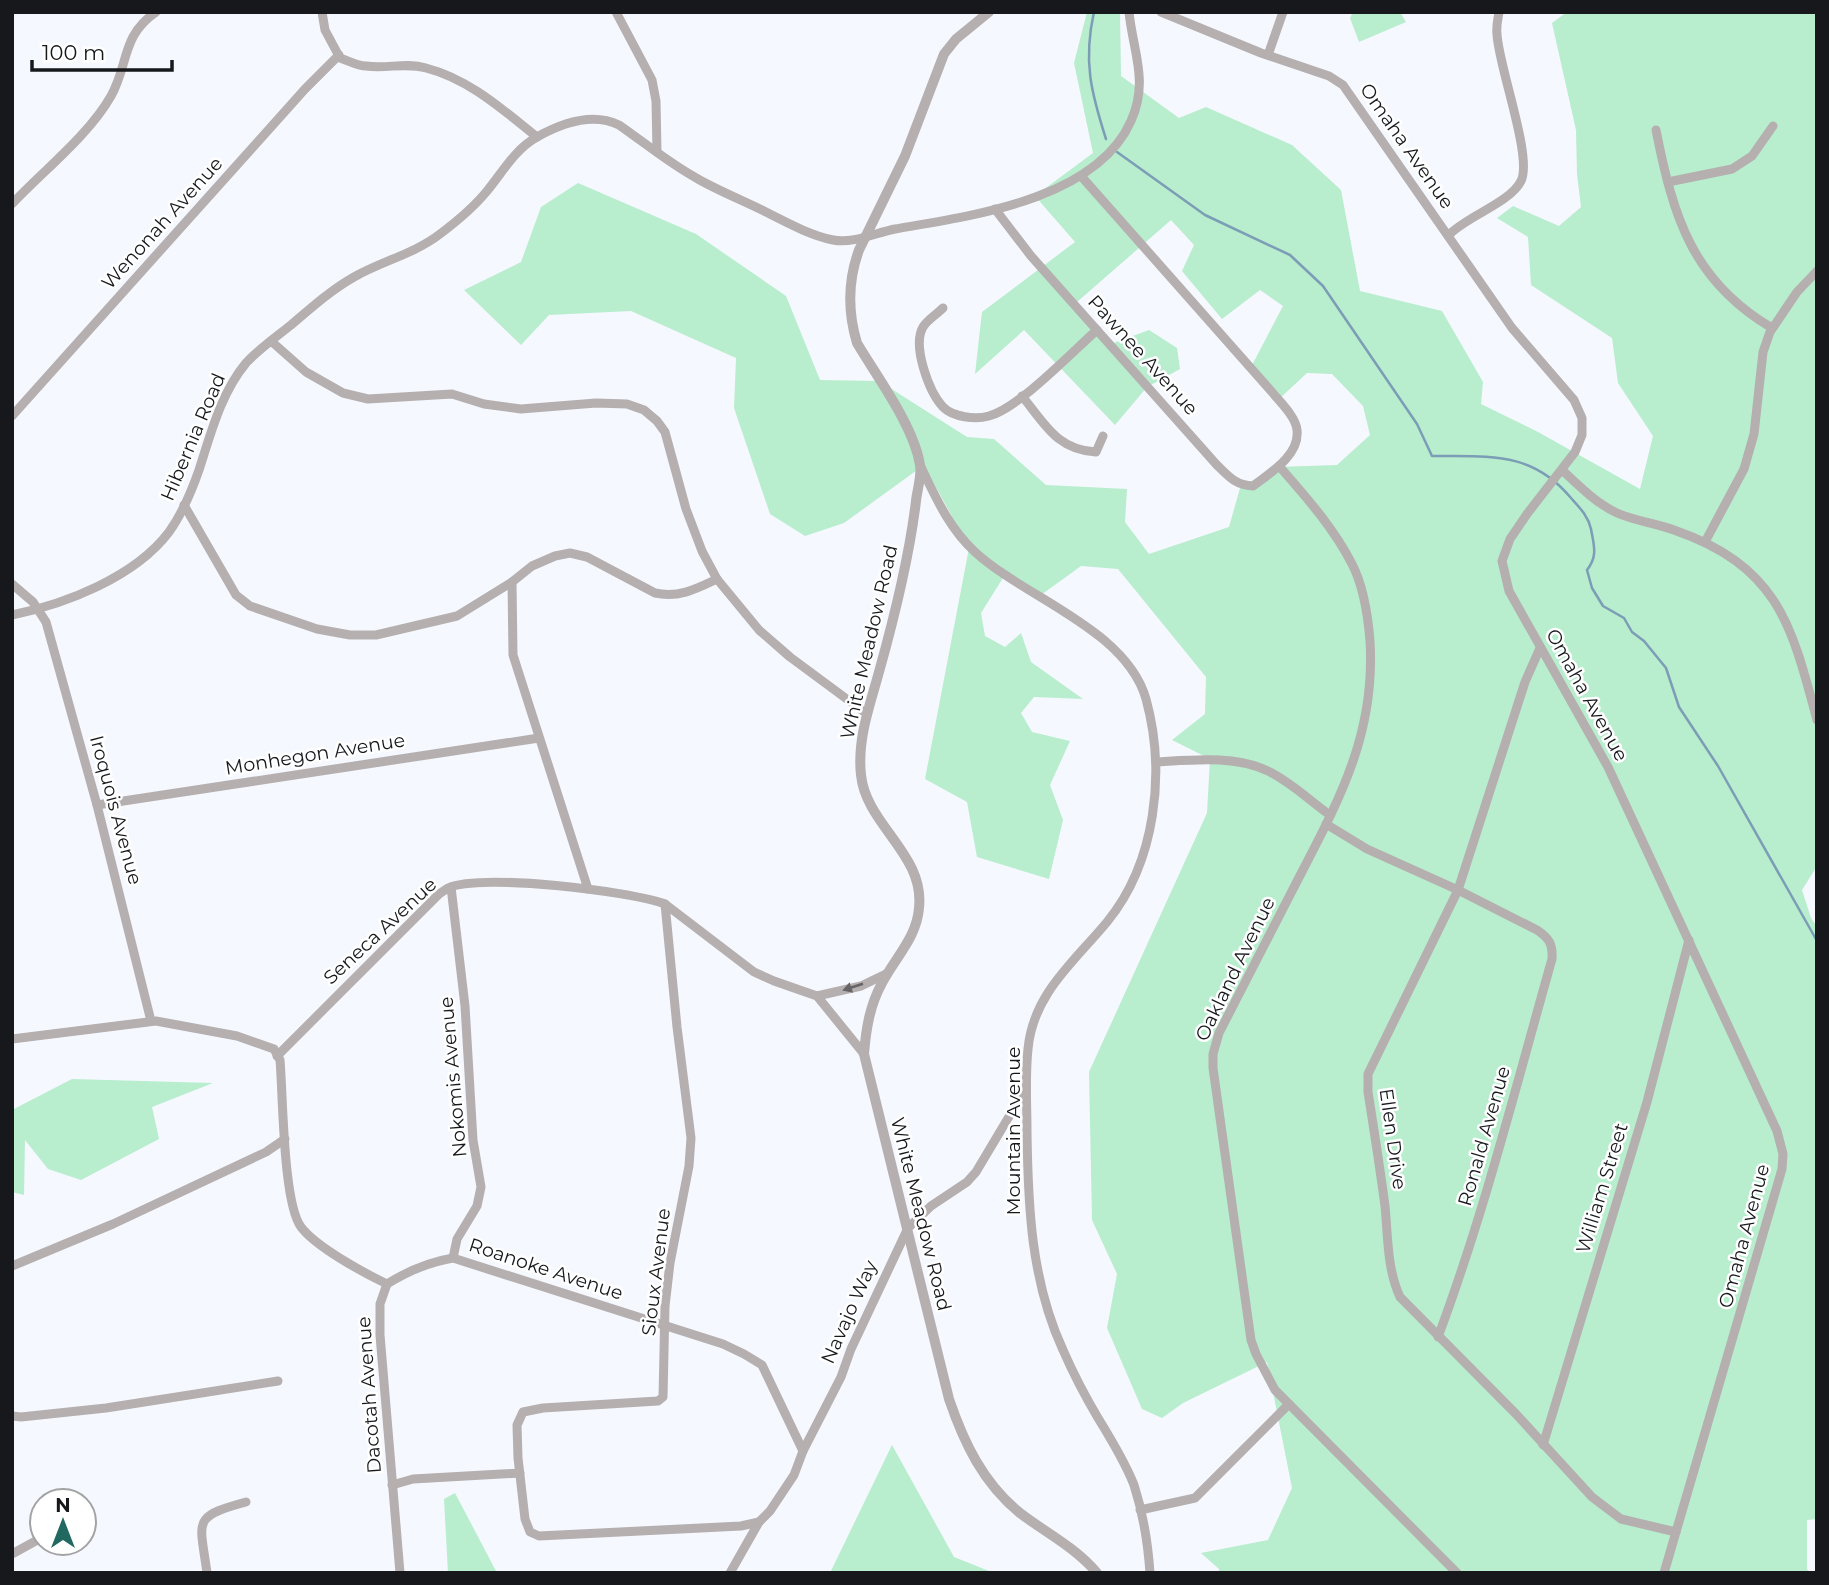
<svg xmlns="http://www.w3.org/2000/svg" width="1829" height="1585" font-family="Montserrat,sans-serif">
	<style>
		.green { fill: #b8edce }
		.lines { fill: none; stroke-linecap: round; stroke-linejoin: round }
		.stream { stroke: #7c9db6; stroke-width: 2.5 }
		.minor { stroke: #b5afaf; stroke-width: 9 }
		.tertiary { stroke: #b5afaf; stroke-width: 10 }
		.oneway { fill: #666466 }
		.labels { text-anchor: middle; dominant-baseline: central; stroke-width: 5; stroke-linejoin: round; paint-order: stroke }
		.street-label { font-size: 19px; fill: #16181c; stroke: #fff }
	</style>
	<rect width="100%" height="100%" fill="#f5f8fe"/>
	<g class="green">
		<path d="M1087,12h33l1,64 58,42 27,-11 86,38 49,45 19,101 82,20 41,71 -2,22 57,28 102,57 13,-53 -35,-53 -6,-45 -81,-53 -3,-48 -31,-19 16,-12 46,20 22,-19 -4,-33 -1,-44 -24,-107 15,-11h250v854l-15,24 9,28 6,9v592l-10,1v49l3,4h-591v-4l-18,-16 67,-13 24,-52 -25,-126 -84,41 -21,15 -20,-9 -35,-81 10,-54 -25,-54 -3,-148 118,-259 3,-54 -38,-19 33,-26 1,-37 -88,-108 -37,-3 -40,29 -35,-22 -25,40 4,23 20,11 16,-14 10,29 52,37 -49,-2 -13,16 11,19 38,9 -20,44 13,35 -14,59 -72,-22 -10,-55 -42,-23 44,-231 -45,-83 -80,58 -39,13 -35,-22 -36,-106 2,-50 -105,-47 -82,4 -28,30 -57,-55 57,-28 20,-55 37,-24 118,51 90,62 34,84 59,1 88,56 27,2 52,46 81,4 -2,33 24,32 80,-27 11,-39 36,-21 61,-2 33,-30 -7,-29 -31,-32 -25,-1 -29,27 -28,-31 33,-63 -23,-16 -38,29 -40,-48 12,-26 -23,-25 -94,82 31,43 41,-15 28,18 3,21 -33,18 -32,38 -91,-95 -49,44 7,-62 93,-70 -40,-46 58,-43 -19,-90z"/>
		<path d="M1353,12h47l6,10 -47,20 -9,-24z"/>
		<path d="M72,1079l141,4 -61,24 7,32 -78,41 -33,-11 -23,-29 -1,55 -12,-3v-82z"/>
		<path d="M892,1445l62,112 40,16h-164z"/>
		<path d="M455,1493l42,80h-49l-4,-74z"/>
	</g>
	<g class="lines">
		<g class="stream">
			<path d="M1094,12c-11,49 -3,80 12,127"/>
			<path d="M1117,152l88,63 85,40 33,31 94,138 15,32c56,1 99,-6 139,42 9,10 17,18 20,31 3,17 7,27 -4,41l5,18 11,18 21,12 8,14 12,9 22,27 13,39 39,59 99,175"/>
		</g>
		<g class="minor">
			<path d="M322,12l3,18 15,28c9,3 18,8 26,8 21,3 40,-4 60,2 43,11 77,42 111,69 25,-14 55,-25 82,-12 26,18 51,39 79,54 21,12 44,21 66,32 22,11 45,24 69,29 20,4 42,-7 62,-11 75,-13 201,-29 236,-108 18,-40 2,-69 -2,-109"/>
			<path d="M616,12l36,68 4,21 1,51"/>
			<path d="M1161,12l100,41 68,23 14,9 169,243 62,72 8,18v17l-7,17 -48,62 -17,25 -8,22 7,30 99,176 169,364 6,23 -1,15 -118,404"/>
			<path d="M1268,55l15,-43"/>
			<path d="M1656,130c17,86 36,151 116,198"/>
			<path d="M1668,182l64,-13 20,-13 21,-30"/>
			<path d="M12,204c31,-33 77,-69 99,-108 18,-32 10,-60 45,-84"/>
			<path d="M995,209l36,47 185,208c12,12 19,21 37,22 17,-13 47,-31 44,-56 -1,-13 -17,-28 -25,-38l-191,-216"/>
			<path d="M1449,235c16,-18 61,-32 72,-54 12,-24 -23,-116 -24,-147 -1,-8 1,-15 2,-22"/>
			<path d="M943,308c-6,6 -16,12 -20,19 -11,19 6,65 20,80 10,10 32,13 46,9 30,-8 83,-64 108,-86"/>
			<path d="M271,341l35,31 37,21 25,6 84,-5 32,10 37,5 75,-6 31,1 17,6 13,11 8,11 21,77 16,42 15,28 42,51 31,27 77,57"/>
			<path d="M1022,396c23,28 35,54 74,56l7,-16"/>
			<path d="M12,416l293,-327 34,-34"/>
			<path d="M1279,466c27,31 54,61 73,98 12,23 16,52 18,77 6,98 -35,166 -78,250 -24,47 -49,95 -73,142l-6,21v14l38,272 5,14 19,36 182,183"/>
			<path d="M921,467c15,31 28,61 54,85 50,46 151,77 171,147 20,73 10,163 -39,223 -33,40 -74,72 -79,127 -3,27 -1,56 -1,83 1,74 4,149 36,218 10,23 22,46 35,68 13,21 27,44 36,67 9,28 14,59 16,88"/>
			<path d="M1562,470c17,16 34,33 55,43 18,8 38,10 57,17 103,36 117,92 143,190"/>
			<path d="M184,505l52,90 14,11 67,23 33,6h26l81,-19 55,-34 20,-16 23,-10 15,-3 17,4 68,36c24,5 41,-4 62,-14"/>
			<path d="M1705,542l39,-73 10,-35 9,-82 7,-20 27,-40 20,-21"/>
			<path d="M512,582l1,73 75,234"/>
			<path d="M12,584l21,18 13,20 51,183 54,216"/>
			<path d="M12,615c54,-11 123,-38 157,-83 13,-18 23,-42 30,-62 12,-37 22,-77 47,-107 13,-14 30,-26 45,-38 20,-17 40,-35 63,-48 28,-16 60,-23 86,-43 16,-12 34,-27 47,-43 15,-18 28,-42 50,-54"/>
			<path d="M1540,648l-15,34 -67,208 -90,184v18c6,38 12,76 17,114 3,31 2,63 15,91l116,117 76,83 29,22 55,13"/>
			<path d="M1156,762c36,-2 79,-7 112,9 23,11 42,30 62,44"/>
			<path d="M97,805l442,-67"/>
			<path d="M1326,824l41,25 91,41 79,40c12,8 16,14 15,29 -36,127 -68,255 -114,378"/>
			<path d="M451,887l14,119 8,134 8,47 -4,19 -20,33 -4,19"/>
			<path d="M665,904l12,123 14,111 -2,28 -19,97 -5,43 -2,91 -5,4 -115,7 -20,4 -6,13 1,33 7,61 5,13 9,4 202,-10 18,-4"/>
			<path d="M817,996l47,58"/>
			<path d="M12,1039l144,-18 81,15 37,13 6,11c3,35 3,143 21,167 15,20 63,46 86,57"/>
			<path d="M277,1056l162,-162c3,-2 6,-4 9,-6 33,-15 182,3 217,16l89,68 20,9 43,15 44,-10 27,-13"/>
			<path d="M12,1266l101,-42 153,-72 19,-13"/>
			<path d="M387,1284c21,-13 42,-22 66,-26l270,86 21,10 18,11 41,86"/>
			<path d="M387,1284l-7,20v31l20,238"/>
			<path d="M12,1416l9,1 85,-9 172,-27"/>
			<path d="M1543,1445l104,-343 42,-162"/>
			<path d="M392,1485l21,-6 107,-6"/>
			<path d="M1140,1510l55,-12 94,-94"/>
			<path d="M12,1554l29,-16"/>
			<path d="M207,1573c-7,-53 -16,-56 39,-71"/>
			<path d="M730,1573l29,-51 11,-11 24,-36 9,-24 38,-74 10,-28 57,-121 23,-22 36,-24 9,-10 50,-84"/>
		</g>
		<path class="tertiary" d="M989,12l-33,27 -12,15 -39,102 -46,94c-11,30 -11,63 -2,93 20,34 57,83 63,122 2,10 -3,26 -4,36 -7,58 -21,114 -37,171 -9,33 -22,67 -18,103 5,50 64,79 58,133 -2,29 -24,50 -37,75 -12,22 -16,45 -18,71l85,345c15,44 34,84 71,114 26,20 55,34 77,60"/>
	</g>
	<defs><path id="oneway-solid" d="M-6-.8H1V-3.2L6.5 0L1 3.2V.8H-6Z" transform="scale(1.75)"/></defs>
	<use class="oneway" href="#oneway-solid" transform="translate(853 987) rotate(162)"/>
	<g class="labels">
		<g class="street-label">
			<text transform="translate(1407 146) rotate(55)">Omaha Avenue</text>
			<text transform="translate(162 223) rotate(-48)">Wenonah Avenue</text>
			<text transform="translate(1143 355) rotate(48)">Pawnee Avenue</text>
			<text transform="translate(193 437) rotate(-67)">Hibernia Road</text>
			<text transform="translate(869 642) rotate(-77)">White Meadow Road</text>
			<text transform="translate(1587 695) rotate(61)">Omaha Avenue</text>
			<text transform="translate(315 754) rotate(-9)">Monhegon Avenue</text>
			<text transform="translate(116 810) rotate(75)">Iroquois Avenue</text>
			<text transform="translate(380 931) rotate(-43)">Seneca Avenue</text>
			<text transform="translate(1235 969) rotate(-64)">Oakland Avenue</text>
			<text transform="translate(453 1077) rotate(-95)">Nokomis Avenue</text>
			<text transform="translate(1013 1131) rotate(-90)">Mountain Avenue</text>
			<text transform="translate(1484 1136) rotate(-74)">Ronald Avenue</text>
			<text transform="translate(1393 1139) rotate(82)">Ellen Drive</text>
			<text transform="translate(1602 1188) rotate(-73)">William Street</text>
			<text transform="translate(921 1214) rotate(76)">White Meadow Road</text>
			<text transform="translate(1744 1236) rotate(-75)">Omaha Avenue</text>
			<text transform="translate(546 1269) rotate(18)">Roanoke Avenue</text>
			<text transform="translate(656 1272) rotate(-83)">Sioux Avenue</text>
			<text transform="translate(849 1312) rotate(-66)">Navajo Way</text>
			<text transform="translate(369 1395) rotate(-94)">Dacotah Avenue</text>
		</g>
	</g>
	<rect width="1829" height="1585" fill="none" stroke="#16181c" stroke-width="28"/>
	<g transform="translate(63 1522)"><circle r="33" fill="#ffffff" stroke="#a2a3a4" stroke-width="2"/>
	<path d="M0-5L12 26L0 18L-12 26Z" fill="#216960"/>
	<text y="-10" font-size="19" font-weight="bold" text-anchor="middle" fill="#16181c">N</text>
	</g>
	<path d="M32 60v10h140v-10" fill="none" stroke="#16181c" stroke-width="3.5"/>
	<text x="42" y="60" font-size="21" fill="#16181c" stroke="#ffffff" stroke-width="5" paint-order="stroke">100 m</text>
</svg>
